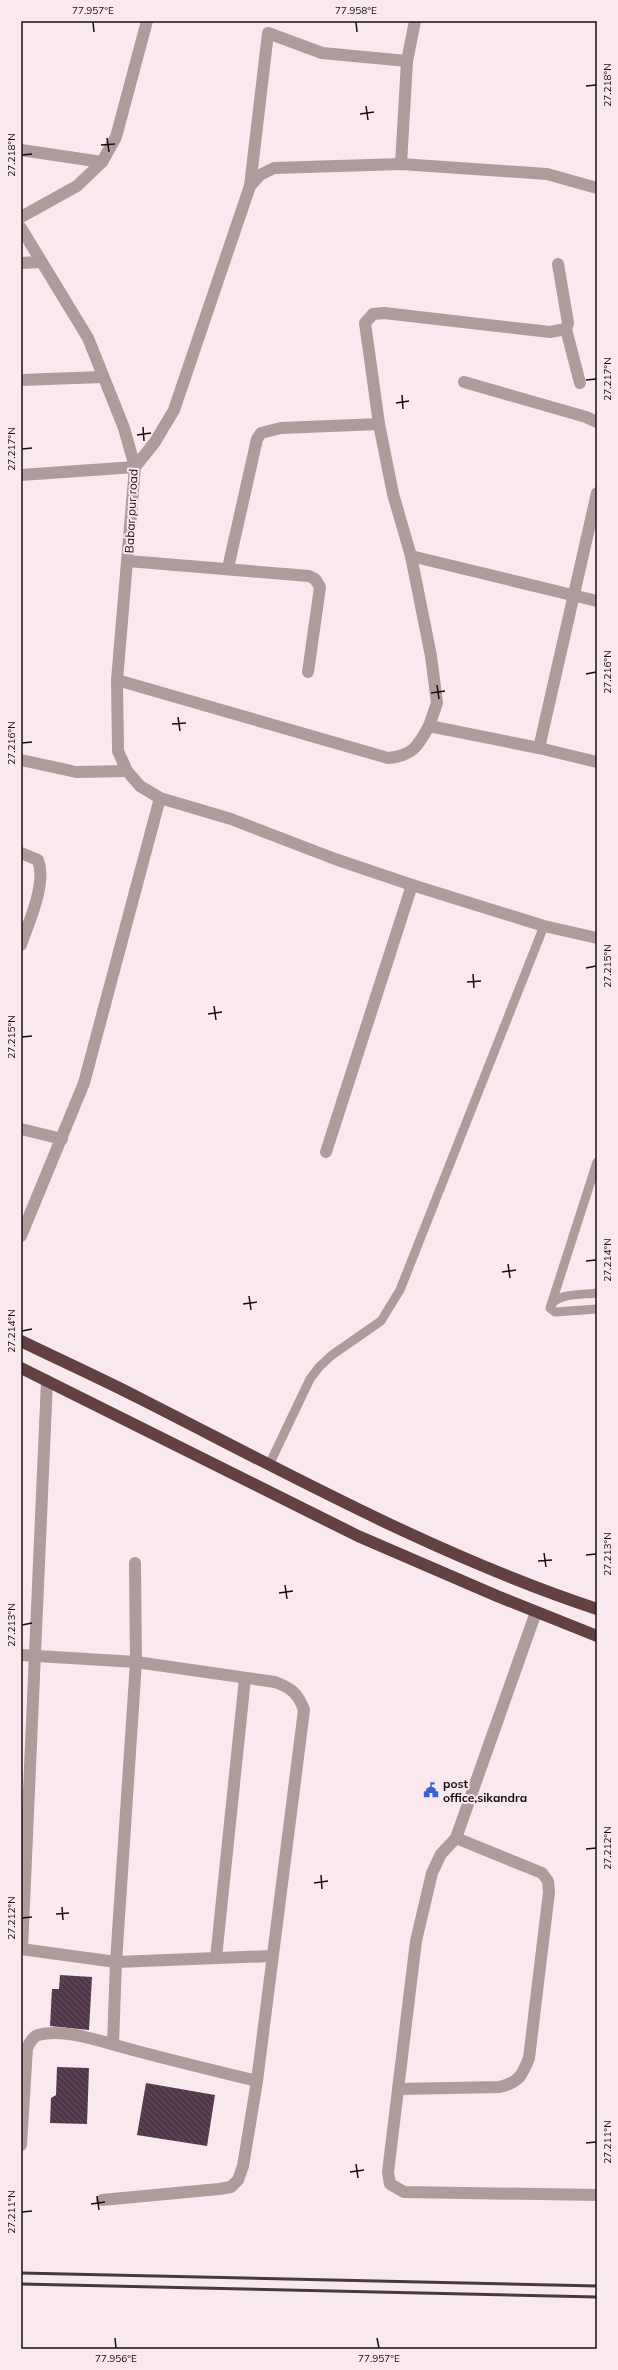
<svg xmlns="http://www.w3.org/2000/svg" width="618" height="2370" font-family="Mulish,sans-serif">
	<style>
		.building { fill: url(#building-back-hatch) }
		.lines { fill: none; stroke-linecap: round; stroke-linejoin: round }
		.lane { stroke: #ae9b9c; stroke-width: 9 }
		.street { stroke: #ae9b9c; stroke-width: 12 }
		.highway { stroke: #634042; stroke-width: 12 }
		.rail { stroke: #47393e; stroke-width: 3 }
		.ticks { fill: none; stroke: #1a0c11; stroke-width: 1.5 }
		.labels { text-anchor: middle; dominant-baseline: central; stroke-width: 4; stroke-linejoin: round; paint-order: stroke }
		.street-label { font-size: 12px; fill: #1a0c11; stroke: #f9e8ed }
		.poi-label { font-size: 12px; font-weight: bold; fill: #1a0c11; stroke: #f9e8ed; text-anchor: start }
		.neatline { fill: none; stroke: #1a0c11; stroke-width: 1.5 }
		.ticks-label { font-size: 10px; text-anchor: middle; fill: #1a0c11 }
	</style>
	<defs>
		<pattern id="building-back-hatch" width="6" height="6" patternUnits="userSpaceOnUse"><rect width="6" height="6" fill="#52374a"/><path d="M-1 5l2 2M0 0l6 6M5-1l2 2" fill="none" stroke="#675060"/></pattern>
	</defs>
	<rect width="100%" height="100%" fill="#f9e8ed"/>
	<g class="building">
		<path d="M60,1975l32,2 -3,53 -39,-4 2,-37h7z"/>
		<path d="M57,2067l32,1 -2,56 -37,-1 1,-25 5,-3z"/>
		<path d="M146,2083l69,12 -8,51 -70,-11z"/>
	</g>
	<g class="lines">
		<g class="lane">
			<path d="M597,1293c-12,2 -43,-1 -47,15l5,4 42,-3"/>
			<path d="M551,1305l46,-143"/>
			<path d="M269,1465l41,-86 9,-12 13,-12 49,-34 19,-31 144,-364"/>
		</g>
		<g class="street">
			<path d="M21,150l81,12"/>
			<path d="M401,164l6,-103 8,-40"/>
			<path d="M250,186l10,-11 14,-7 127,-4 146,10 50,14"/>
			<path d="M21,217l56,-31 25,-24 14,-25 31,-116"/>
			<path d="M21,228l67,110 36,90 11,39 -18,213 1,71 9,20 13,15 20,12 71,21 104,40 77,26 132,41 53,12"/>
			<path d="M21,263l20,-1"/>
			<path d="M566,329l14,54"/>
			<path d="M21,380l81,-3"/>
			<path d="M464,382l122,35 11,5"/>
			<path d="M21,475l114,-8 20,-25 19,-32 76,-224 18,-153 54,20 85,8"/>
			<path d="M411,556l186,45"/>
			<path d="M128,561l181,15 6,3 5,8 -12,85"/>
			<path d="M228,568l29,-129 4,-6 20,-5 98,-4"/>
			<path d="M117,680l271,78c25,-2 30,-12 41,-32l110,22 58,14"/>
			<path d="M429,726l8,-23 -6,-47 -20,-100 -18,-62 -14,-70 -14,-101 8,-9 11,-1 166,19 16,-3 2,-6 -10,-59"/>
			<path d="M539,748l58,-255"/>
			<path d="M21,760l55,12 51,-1"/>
			<path d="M21,853l17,7c9,24 -9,61 -17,85"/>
			<path d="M21,1129l41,10"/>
			<path d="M326,1152l86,-267"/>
			<path d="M21,1236l63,-153 76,-285"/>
			<path d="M536,1612l-80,226 -15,16 -9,19 -16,68 -28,231 2,12 14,8 193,3"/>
			<path d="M21,1655l115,7 139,20c16,6 23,11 29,28l-47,371 -14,85 -5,14 -7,7 -12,2 -117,11"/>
			<path d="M21,1949l95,13 156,-6"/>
			<path d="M22,1949l25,-568"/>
			<path d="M216,1958l29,-280"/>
			<path d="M113,2044l3,-82 20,-300 -1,-99"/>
			<path d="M398,2089l102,-2c19,-5 22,-11 29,-29l20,-166 -1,-11 -6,-8 -86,-35"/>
			<path d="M21,2145l6,-97c3,-5 5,-11 11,-13 27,-8 70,9 95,15 41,11 83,21 124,31"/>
		</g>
		<g class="highway">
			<path d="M21,1341c39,19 79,37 118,57 150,76 298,158 458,211"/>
			<path d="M21,1368l337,168 139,60 100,40"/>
		</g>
		<g class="rail">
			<path d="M21,2273l576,13"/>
			<path d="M21,2284l576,13"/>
		</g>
	</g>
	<path class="ticks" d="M93,22l1,10M356,22l1,10M586,86l10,-1M366,106l2,14M360,114l14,-2M107,138l2,14M101,145l14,-1M22,155l10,-1M586,380l10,-1M402,395l1,14M396,403l13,-2M143,427l1,14M137,435l14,-2M22,449l10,-1M586,674l10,-2M437,685l2,14M431,693l14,-2M178,717l2,14M172,724l14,-1M22,743l10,-1M586,968l10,-2M473,974l1,14M467,982l14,-1M214,1006l2,14M208,1014l14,-2M22,1037l10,-1M586,1261l10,-1M508,1264l2,14M502,1272l14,-2M249,1296l2,14M243,1304l14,-2M22,1331l10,-2M544,1553l2,14M586,1555l10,-1M538,1561l14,-1M285,1585l2,14M279,1593l14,-2M22,1625l10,-2M586,1849l10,-1M321,1875l1,14M314,1883l14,-2M62,1907l1,13M56,1914l13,-1M22,1918l10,-1M586,2143l10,-1M356,2164l2,14M350,2172l14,-2M97,2196l2,14M91,2204l14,-2M22,2212l10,-1M115,2338l1,10M377,2338l2,10"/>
	<defs>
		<g id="civic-bare" transform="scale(1.2)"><path d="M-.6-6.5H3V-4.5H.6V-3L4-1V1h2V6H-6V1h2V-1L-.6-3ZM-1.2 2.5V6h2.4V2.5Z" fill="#3664d4" stroke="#f9e8ed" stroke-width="2.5" paint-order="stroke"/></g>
	</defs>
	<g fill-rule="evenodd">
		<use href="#civic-bare" x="431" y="1790"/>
	</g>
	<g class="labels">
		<g class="street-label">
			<text transform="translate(131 511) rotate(-87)">Babar pur road</text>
		</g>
		<g class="poi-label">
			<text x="443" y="1783">post<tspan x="443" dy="14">office,sikandra</tspan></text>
		</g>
	</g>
	<rect width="618" height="2370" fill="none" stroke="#f9e8ed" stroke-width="44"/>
	<rect x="22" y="22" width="574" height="2326" class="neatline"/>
	<g class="ticks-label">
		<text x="93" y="14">77.957°E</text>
		<text x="356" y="14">77.958°E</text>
		<text transform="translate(607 85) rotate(-90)" y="4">27.218°N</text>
		<text transform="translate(11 155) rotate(-90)" y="4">27.218°N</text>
		<text transform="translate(607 379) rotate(-90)" y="4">27.217°N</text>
		<text transform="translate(11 449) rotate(-90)" y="4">27.217°N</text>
		<text transform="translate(607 672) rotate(-90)" y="4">27.216°N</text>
		<text transform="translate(11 743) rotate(-90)" y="4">27.216°N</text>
		<text transform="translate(607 966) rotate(-90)" y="4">27.215°N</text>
		<text transform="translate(11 1037) rotate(-90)" y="4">27.215°N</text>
		<text transform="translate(607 1260) rotate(-90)" y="4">27.214°N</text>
		<text transform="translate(11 1331) rotate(-90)" y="4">27.214°N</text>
		<text transform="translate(607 1554) rotate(-90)" y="4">27.213°N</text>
		<text transform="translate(11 1625) rotate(-90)" y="4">27.213°N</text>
		<text transform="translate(607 1848) rotate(-90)" y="4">27.212°N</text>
		<text transform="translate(11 1918) rotate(-90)" y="4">27.212°N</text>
		<text transform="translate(607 2142) rotate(-90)" y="4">27.211°N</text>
		<text transform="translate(11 2212) rotate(-90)" y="4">27.211°N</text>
		<text x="116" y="2362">77.956°E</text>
		<text x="379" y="2362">77.957°E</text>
	</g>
</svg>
